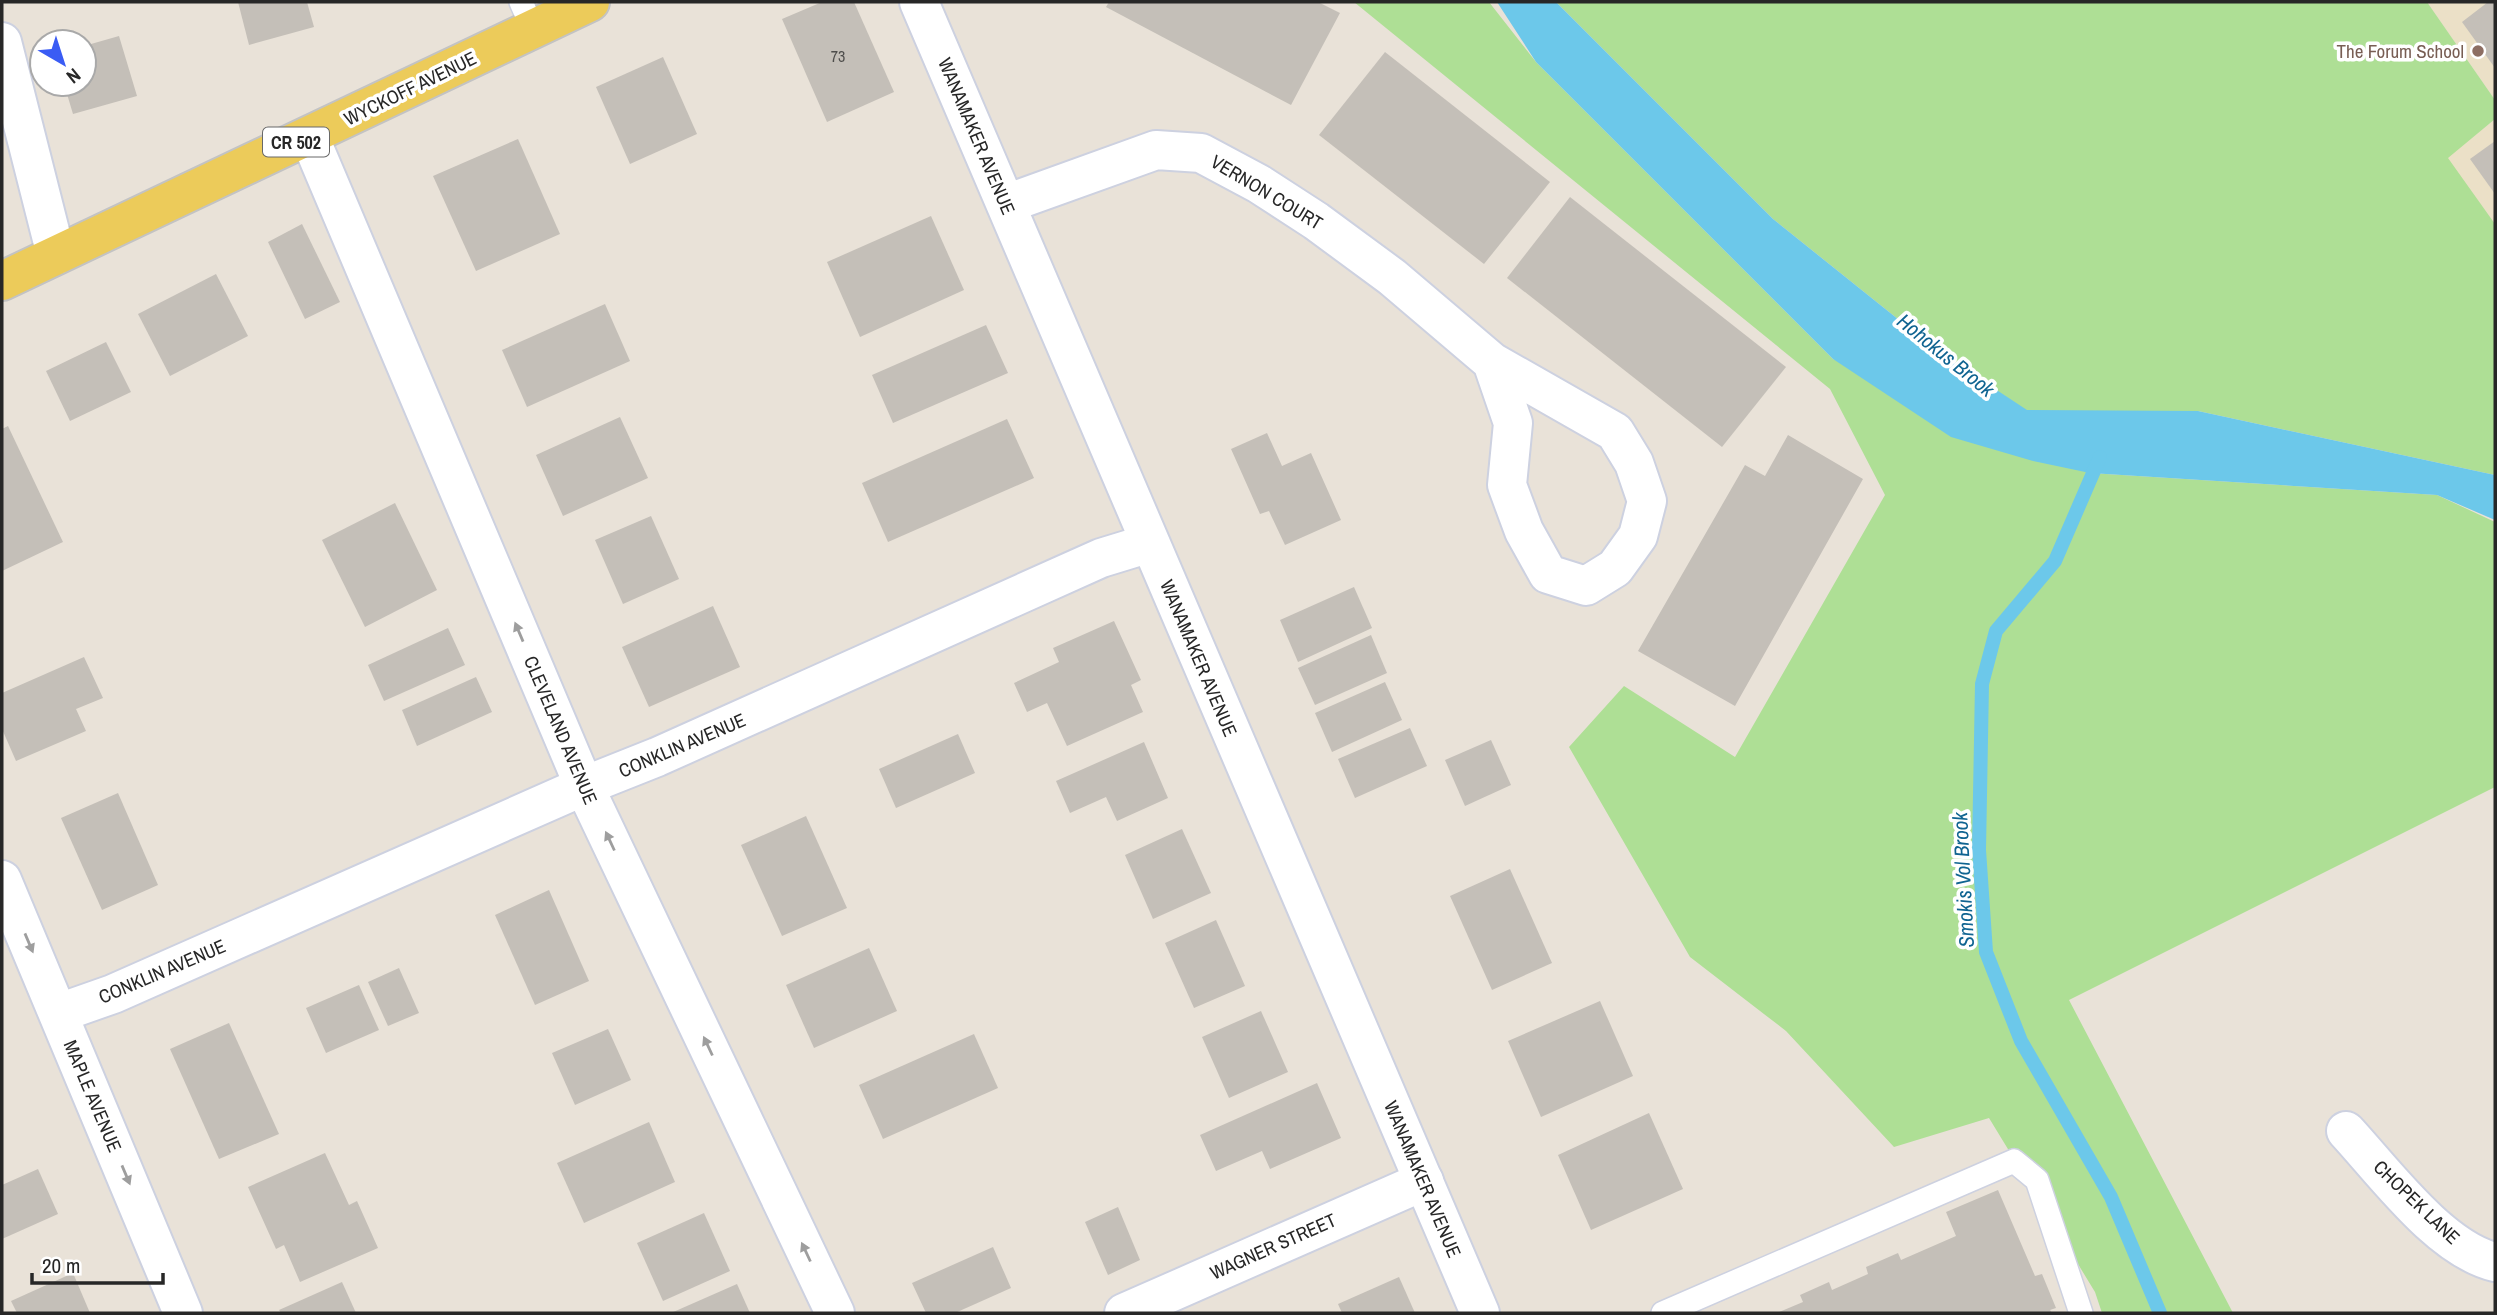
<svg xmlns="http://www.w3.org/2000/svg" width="2497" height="1315" font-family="'Archivo Narrow',sans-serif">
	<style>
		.education { fill: #ebe0c7 }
		.green { fill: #aedf95 }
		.water { fill: #6cc8ea }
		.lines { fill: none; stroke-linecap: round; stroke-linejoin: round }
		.stream { stroke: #6cc8ea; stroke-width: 14 }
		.building { fill: #c4bfb8 }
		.lane-casing { stroke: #cdd1e0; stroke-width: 26 }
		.street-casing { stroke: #cdd1e0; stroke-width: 42 }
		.primary-casing { stroke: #c3c3c3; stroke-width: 42 }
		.lane { stroke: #fff; stroke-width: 23 }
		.street { stroke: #fff; stroke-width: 38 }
		.primary { stroke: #eccb5a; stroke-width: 38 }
		.oneway { fill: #9e9e9e }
		.education-dot { fill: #8d6e63; stroke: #fff; stroke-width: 2.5 }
		.labels { text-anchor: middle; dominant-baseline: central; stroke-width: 7; stroke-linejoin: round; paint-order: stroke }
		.number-label { font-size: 16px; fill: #4e4d4b }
		.shield { fill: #fff; stroke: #686868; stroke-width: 2 }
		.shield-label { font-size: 18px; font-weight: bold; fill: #272727 }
		.education-label { font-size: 19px; fill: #785e54; stroke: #fff; text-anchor: end }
		.street-label { font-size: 19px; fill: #272727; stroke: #fff }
		.water-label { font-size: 21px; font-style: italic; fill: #106491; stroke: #fff }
	</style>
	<rect width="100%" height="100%" fill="#e9e2d8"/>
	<g class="education">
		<path d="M2427,2h68v98z"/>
		<path d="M2495,119v105l-48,-66z"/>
	</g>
	<g class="green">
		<path d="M1354,2h135l47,60 297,297 257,114 347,22 58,27v265l-426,213 164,313h-131l-7,-21 -106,-174 -95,29 -108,-116 -96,-74 -121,-210 55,-61 111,71 150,-262 -55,-106z"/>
		<path d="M1556,2h871l68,98v19l-47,39 47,66v251l-297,-64h-171l-88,-59 -166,-133z"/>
	</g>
	<path class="water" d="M1497,2h59l217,217 166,133 88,58 171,1 297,64v45l-58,-25 -347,-22 -57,-12 -82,-24 -118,-78 -297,-297z"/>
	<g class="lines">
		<path class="stream" d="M2100,457l-45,104 -59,70 -14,53 -3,166 7,102 35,89 90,156 49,116"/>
	</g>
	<g class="building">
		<path d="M238,2h69l7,25 -65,18z"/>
		<path d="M822,2h32l40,90 -67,30 -45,-103z"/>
		<path d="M1109,2h209l22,11 -49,92 -185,-98z"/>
		<path d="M2488,2h7v66l-33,-46z"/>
		<path d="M119,36l18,60 -64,18 -9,-30h20v-38z"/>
		<path d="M1385,52l165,130 -66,82 -165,-129z"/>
		<path d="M663,57l34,77 -67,30 -34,-77z"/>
		<path d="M518,139l42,95 -84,37 -43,-95z"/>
		<path d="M2495,141v53l-25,-35z"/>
		<path d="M1570,197l216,170 -64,80 -215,-169z"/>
		<path d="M931,216l33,74 -104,47 -33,-75z"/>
		<path d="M302,224l38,78 -35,17 -37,-77z"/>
		<path d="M216,274l32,62 -78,40 -32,-62z"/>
		<path d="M605,304l25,57 -103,46 -25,-57z"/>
		<path d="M986,325l22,48 -115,50 -21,-48z"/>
		<path d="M106,342l25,50 -61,29 -24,-50z"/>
		<path d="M620,417l28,61 -85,38 -27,-61z"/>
		<path d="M1007,419l27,59 -146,64 -26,-59z"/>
		<path d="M8,426l55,116 -61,29v-142z"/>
		<path d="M1267,433l15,33 29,-13 30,67 -56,25 -16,-34 -9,3 -29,-65z"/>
		<path d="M1788,435l75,44 -128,227 -97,-55 107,-186 20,11z"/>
		<path d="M395,503l42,87 -72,37 -43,-87z"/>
		<path d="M651,516l28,63 -56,25 -28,-64z"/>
		<path d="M1354,587l18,41 -74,34 -18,-42z"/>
		<path d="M713,606l27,61 -91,40 -27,-60z"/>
		<path d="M1114,621l27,59 -10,5 12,27 -76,34 -20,-43 -20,9 -13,-29 45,-21 -6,-14z"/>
		<path d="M448,628l17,37 -81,36 -16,-36z"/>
		<path d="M1371,635l16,38 -72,32 -17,-37z"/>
		<path d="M84,657l19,41 -27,11 10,22 -70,30 -14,-32v-36z"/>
		<path d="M476,677l16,35 -75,34 -15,-36z"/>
		<path d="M1385,682l17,38 -70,32 -17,-39z"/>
		<path d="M1410,728l17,38 -72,32 -17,-39z"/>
		<path d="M958,734l17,39 -79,35 -17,-39z"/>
		<path d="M1491,740l20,45 -46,21 -20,-46z"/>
		<path d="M1144,742l24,56 -51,23 -11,-24 -36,16 -14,-32z"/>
		<path d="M118,793l40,92 -56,25 -41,-92z"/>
		<path d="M806,816l41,92 -65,28 -41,-91z"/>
		<path d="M1182,829l29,64 -58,26 -28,-64z"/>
		<path d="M1510,869l42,94 -60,27 -42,-94z"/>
		<path d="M549,890l40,91 -54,24 -40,-90z"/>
		<path d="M1216,920l29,66 -51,22 -29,-65z"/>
		<path d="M869,948l28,63 -83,37 -28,-63z"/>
		<path d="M399,968l20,45 -31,13 -20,-44z"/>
		<path d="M359,985l20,45 -53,23 -20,-45z"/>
		<path d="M1600,1001l33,75 -92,41 -33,-76z"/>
		<path d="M1261,1011l27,61 -59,26 -27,-61z"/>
		<path d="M229,1023l50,111 -60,25 -49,-110z"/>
		<path d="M608,1029l23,51 -56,25 -23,-52z"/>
		<path d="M974,1034l24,54 -115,51 -24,-54z"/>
		<path d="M1317,1083l24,55 -71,31 -8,-18 -46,20 -16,-36z"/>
		<path d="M1649,1113l34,76 -92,41 -33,-75z"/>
		<path d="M649,1122l26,60 -91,41 -27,-60z"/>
		<path d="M325,1153l24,52 8,-4 21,47 -78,34 -16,-37 -8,4 -28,-62z"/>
		<path d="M38,1169l20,45 -56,25v-54z"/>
		<path d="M1998,1190l37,86 7,-2 14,34 -6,2 2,3h-275l26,-11 -3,-7 29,-13 3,8 36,-16 -2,-7 32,-14 3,7 55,-24 -10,-24z"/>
		<path d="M1118,1207l22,53 -32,15 -23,-53z"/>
		<path d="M704,1213l26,58 -67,30 -26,-58z"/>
		<path d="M993,1247l18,41 -56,25h-29l-14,-30z"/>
		<path d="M73,1273l17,40h-73l-6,-12z"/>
		<path d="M1399,1277l16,36h-73l-4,-9z"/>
		<path d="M342,1282l14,31h-75l-2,-3z"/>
		<path d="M737,1284l13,29h-79z"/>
	</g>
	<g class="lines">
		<g class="lane-casing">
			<g id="lane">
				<path d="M521,2l12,27"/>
				<path d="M1663,1313l351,-152 23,19 44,133"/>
			</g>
		</g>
		<g class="street-casing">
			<g id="street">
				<path d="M919,2l561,1311"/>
				<path d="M2,42l54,213"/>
				<path d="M309,136l275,650 251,527"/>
				<path d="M1006,204l150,-54 45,3 58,31 57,37 76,56 100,85 21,61 -6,62 17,46 24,43 38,12 29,-18 23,-32 9,-35 -13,-38 -19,-31 -123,-70"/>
				<path d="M2,880l181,433"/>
				<path d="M59,1013l54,-19 471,-208 73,-29 444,-199 49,-15"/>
				<path d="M2346,1131c38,41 94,118 149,131"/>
				<path d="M1124,1313l300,-132"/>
			</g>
		</g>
		<g class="primary-casing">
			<path id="primary" d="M2,281l588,-279"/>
		</g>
		<use href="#lane" class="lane"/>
		<use href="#street" class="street"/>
		<use href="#primary" class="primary"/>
	</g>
	<defs><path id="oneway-solid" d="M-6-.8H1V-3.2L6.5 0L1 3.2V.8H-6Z" transform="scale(1.75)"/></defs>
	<g class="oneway">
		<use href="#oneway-solid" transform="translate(519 632) rotate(-113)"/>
		<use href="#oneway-solid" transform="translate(610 841) rotate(-115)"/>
		<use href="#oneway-solid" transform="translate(29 943) rotate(67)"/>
		<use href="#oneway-solid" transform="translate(708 1046) rotate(-115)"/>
		<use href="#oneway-solid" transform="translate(126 1175) rotate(67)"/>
		<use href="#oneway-solid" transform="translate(806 1252) rotate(-115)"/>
	</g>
	<circle class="education-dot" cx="2478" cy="51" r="7"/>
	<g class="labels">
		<g class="number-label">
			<text x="838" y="56">73</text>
		</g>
		<rect class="shield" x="263" y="127.5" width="66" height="29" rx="5"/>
		<g class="shield-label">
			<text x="296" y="142">CR 502</text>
		</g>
		<g class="education-label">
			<text x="2464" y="51">The Forum School</text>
		</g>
		<g class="street-label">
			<text transform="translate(410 88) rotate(-26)">WYCKOFF AVENUE</text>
			<text transform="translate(977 136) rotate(67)">WANAMAKER AVENUE</text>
			<text transform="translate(1267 192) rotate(31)">VERNON COURT</text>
			<text transform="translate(1199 658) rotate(67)">WANAMAKER AVENUE</text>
			<text transform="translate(561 730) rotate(67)">CLEVELAND AVENUE</text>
			<text transform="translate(682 745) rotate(-23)">CONKLIN AVENUE</text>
			<text transform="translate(162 971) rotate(-23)">CONKLIN AVENUE</text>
			<text transform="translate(93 1096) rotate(67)">MAPLE AVENUE</text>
			<text transform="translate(1423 1179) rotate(67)">WANAMAKER AVENUE</text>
			<text transform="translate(2417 1202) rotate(44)">CHOPEK LANE</text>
			<text transform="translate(1273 1246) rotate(-24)">WAGNER STREET</text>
		</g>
		<g class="water-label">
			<text transform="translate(1946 355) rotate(39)">Hohokus Brook</text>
			<text transform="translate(1963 880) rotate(-93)">Smokis Vol Brook</text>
		</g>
	</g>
	<rect width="2497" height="1315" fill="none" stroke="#272727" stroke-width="7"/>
	<g transform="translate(63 63) rotate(141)"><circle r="33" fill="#ffffff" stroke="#a9a9a9" stroke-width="2"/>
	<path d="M0-5L12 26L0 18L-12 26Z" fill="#3a5cf4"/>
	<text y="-10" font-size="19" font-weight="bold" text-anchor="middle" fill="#272727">N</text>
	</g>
	<path d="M32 1273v10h131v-10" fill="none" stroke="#272727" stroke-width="3.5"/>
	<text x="42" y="1273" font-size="21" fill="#272727" stroke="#ffffff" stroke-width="5" paint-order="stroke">20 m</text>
</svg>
